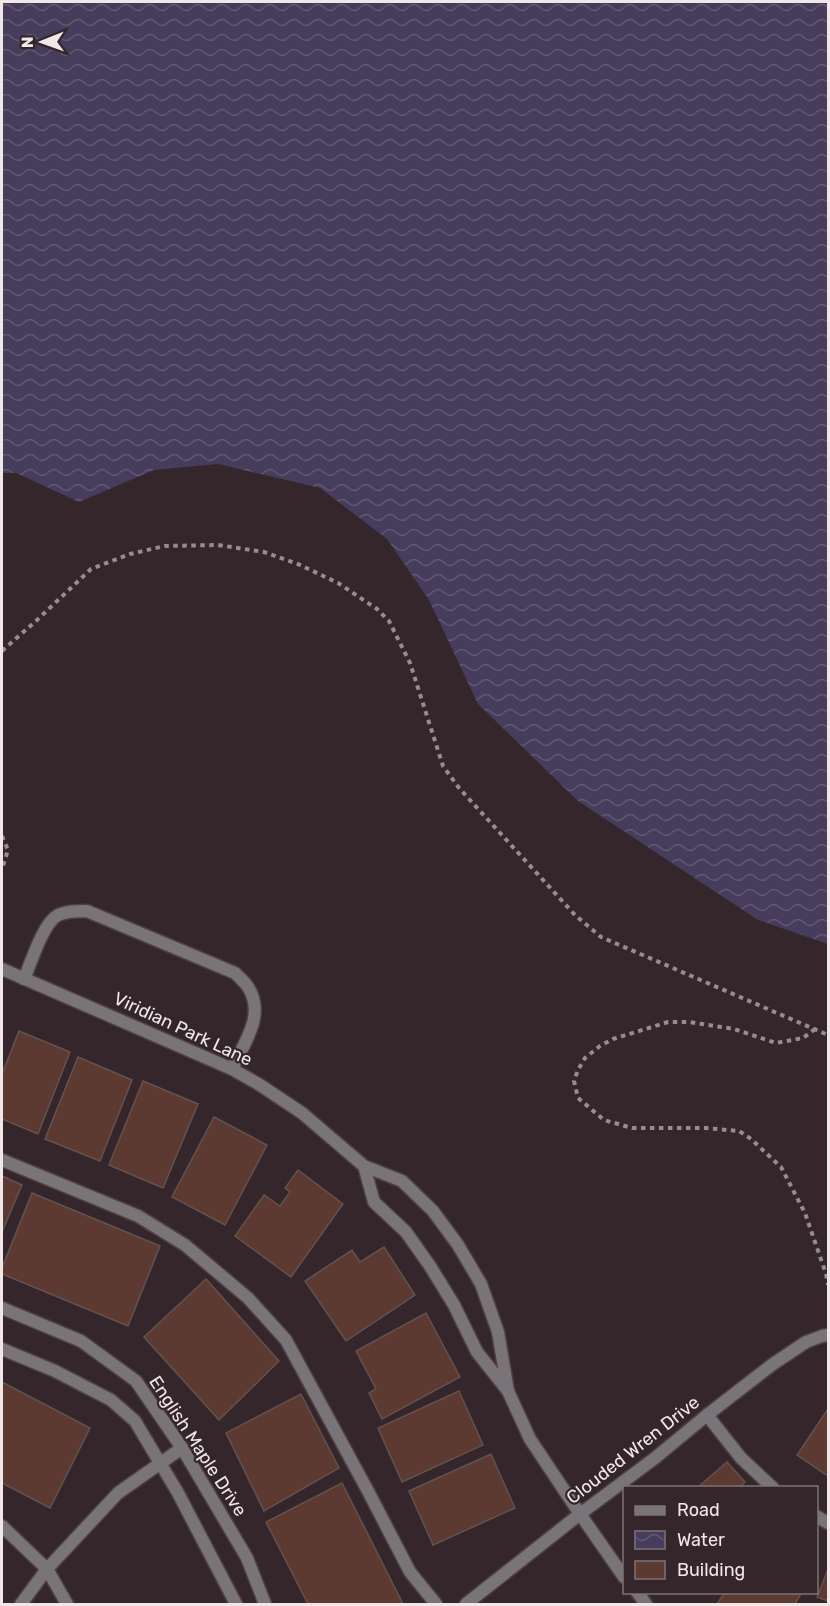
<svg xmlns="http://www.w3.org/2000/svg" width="830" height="1606" font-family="Rubik,sans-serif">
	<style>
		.water { fill: url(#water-waves) }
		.building { fill: #5c3931; stroke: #63534f; stroke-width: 1.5 }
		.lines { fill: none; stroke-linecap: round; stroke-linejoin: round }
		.service-casing { stroke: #4e4145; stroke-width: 15 }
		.minor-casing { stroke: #4e4145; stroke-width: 15 }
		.tertiary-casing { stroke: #4e4145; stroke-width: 15 }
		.path { stroke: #978c8f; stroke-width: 4; stroke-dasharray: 4.5 4.5; stroke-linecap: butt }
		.service { stroke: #797478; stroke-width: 12 }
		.minor { stroke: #797478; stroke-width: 12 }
		.tertiary { stroke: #797478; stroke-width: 12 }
		.labels { text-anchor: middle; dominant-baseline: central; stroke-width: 4.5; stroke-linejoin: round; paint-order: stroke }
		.street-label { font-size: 18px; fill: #f0e7e9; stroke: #34262a }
	</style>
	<defs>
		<pattern id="water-waves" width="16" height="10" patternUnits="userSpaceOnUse" patternTransform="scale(1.5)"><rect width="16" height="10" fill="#463c5b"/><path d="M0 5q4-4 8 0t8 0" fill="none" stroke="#615873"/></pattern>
	</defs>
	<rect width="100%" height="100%" fill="#34262a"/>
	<path class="water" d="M2,2h826v942l-70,-24 -180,-119 -100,-97 -49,-104 -42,-61 -67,-51 -102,-24 -64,6 -75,32 -63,-29h-14z"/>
	<g class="building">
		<path d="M19,1031l51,21 -32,82 -36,-15v-45z"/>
		<path d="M78,1057l54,23 -32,81 -55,-22z"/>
		<path d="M143,1081l55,23 -35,84 -54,-23z"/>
		<path d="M214,1117l53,28 -42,80 -53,-28z"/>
		<path d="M298,1170l45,34 -52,73 -56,-41 29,-41 16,11 10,-14 -5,-4z"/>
		<path d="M2,1176l20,9 -20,47z"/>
		<path d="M32,1193l128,53 -32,80 -126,-52v-6z"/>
		<path d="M384,1247l31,48 -69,46 -41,-60 47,-31 8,12z"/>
		<path d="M206,1279l73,82 -60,59 -75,-83z"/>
		<path d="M426,1313l34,64 -78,42 -13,-26 7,-4 -20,-38z"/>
		<path d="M2,1382l88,46 -40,80 -48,-25z"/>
		<path d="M459,1391l24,54 -81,37 -24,-54z"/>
		<path d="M301,1394l38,74 -75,43 -38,-78z"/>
		<path d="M828,1409v67l-31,-21z"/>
		<path d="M491,1454l24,54 -82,37 -24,-54z"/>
		<path d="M727,1462l18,20 -7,6h-41z"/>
		<path d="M342,1483l61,121h-95l-42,-82z"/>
		<path d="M828,1569v32l-11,-4z"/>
		<path d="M725,1592h77l-7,12h-78z"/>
	</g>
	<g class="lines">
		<g class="service-casing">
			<g id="service">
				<path d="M24,979c7,-16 19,-56 34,-64 9,-4 19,-4 29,-4l148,62c4,4 10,9 13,14 18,28 -4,56 -16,82"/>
				<path d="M2,1160l136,56 47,29 63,53 38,42 83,153 41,79 26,32"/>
				<path d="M707,1415l34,43 32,30"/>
				<path d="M816,1516l12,7"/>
				<path d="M2,1526l45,43 20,35"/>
			</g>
		</g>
		<g class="minor-casing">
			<g id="minor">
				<path d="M2,1308l79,33 55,40 46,67 65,110 18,46"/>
				<path d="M2,1349l53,22 56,29 24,21 43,72 58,111"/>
				<path d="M21,1604l26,-35 71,-76 64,-45"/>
				<path d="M466,1604l114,-90 75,-56 52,-43 66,-51 33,-22 16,-6 6,-1"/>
			</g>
		</g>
		<g class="tertiary-casing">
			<g id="tertiary">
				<path d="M2,969l230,100 28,16 42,28 62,53 38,15 31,30 25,34 23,39 17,48 10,59"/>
				<path d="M364,1166l10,36 32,30 24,34 24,39 23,47 31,39 22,48 50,75 44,63"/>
				<path d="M637,1592l9,12"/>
			</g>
		</g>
		<g class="path">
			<path d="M2,651l35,-31 54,-51 39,-15 35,-8 53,-1 46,7 34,12 40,19 39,26 12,12 21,42 33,103 16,22 116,127 26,22 227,98"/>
			<path d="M2,836l6,14 -6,19"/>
			<path d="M815,1029l-12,9 -27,5 -42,-14 -45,-7h-21l-55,17 -13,7 -15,12 -7,12 -4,11 4,17 26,22 28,8h73l34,3 12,8 30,28 24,46 21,61 2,11"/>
		</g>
		<use href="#service" class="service"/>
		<use href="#minor" class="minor"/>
		<use href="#tertiary" class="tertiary"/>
	</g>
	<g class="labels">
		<g class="street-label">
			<text transform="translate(183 1029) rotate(25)">Viridian Park Lane</text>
			<text transform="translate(198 1446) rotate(57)">English Maple Drive</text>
			<text transform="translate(633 1450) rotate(-38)">Clouded Wren Drive</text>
		</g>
	</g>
	<rect width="830" height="1606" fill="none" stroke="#f0e7e9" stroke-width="6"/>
	<rect x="623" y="1486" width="195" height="108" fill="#34262a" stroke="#7f7376" stroke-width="1.5"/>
	<rect x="635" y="1506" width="30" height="9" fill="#797478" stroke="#7f7376" stroke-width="1.5"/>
	<text x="677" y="1516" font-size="18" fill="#f0e7e9">Road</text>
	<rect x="635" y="1531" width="30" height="18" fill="url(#water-waves)" stroke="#7f7376" stroke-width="1.5"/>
	<text x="677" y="1546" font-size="18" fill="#f0e7e9">Water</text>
	<rect x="635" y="1561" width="30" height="18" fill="#5c3931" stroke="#7f7376" stroke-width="1.5"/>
	<text x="677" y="1576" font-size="18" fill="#f0e7e9">Building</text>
	<g transform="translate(42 42) rotate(269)" stroke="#34262a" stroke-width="4.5" paint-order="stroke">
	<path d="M0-4.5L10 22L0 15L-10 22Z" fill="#f0e7e9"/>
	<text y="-9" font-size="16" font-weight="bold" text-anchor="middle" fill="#f0e7e9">N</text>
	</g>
</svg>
